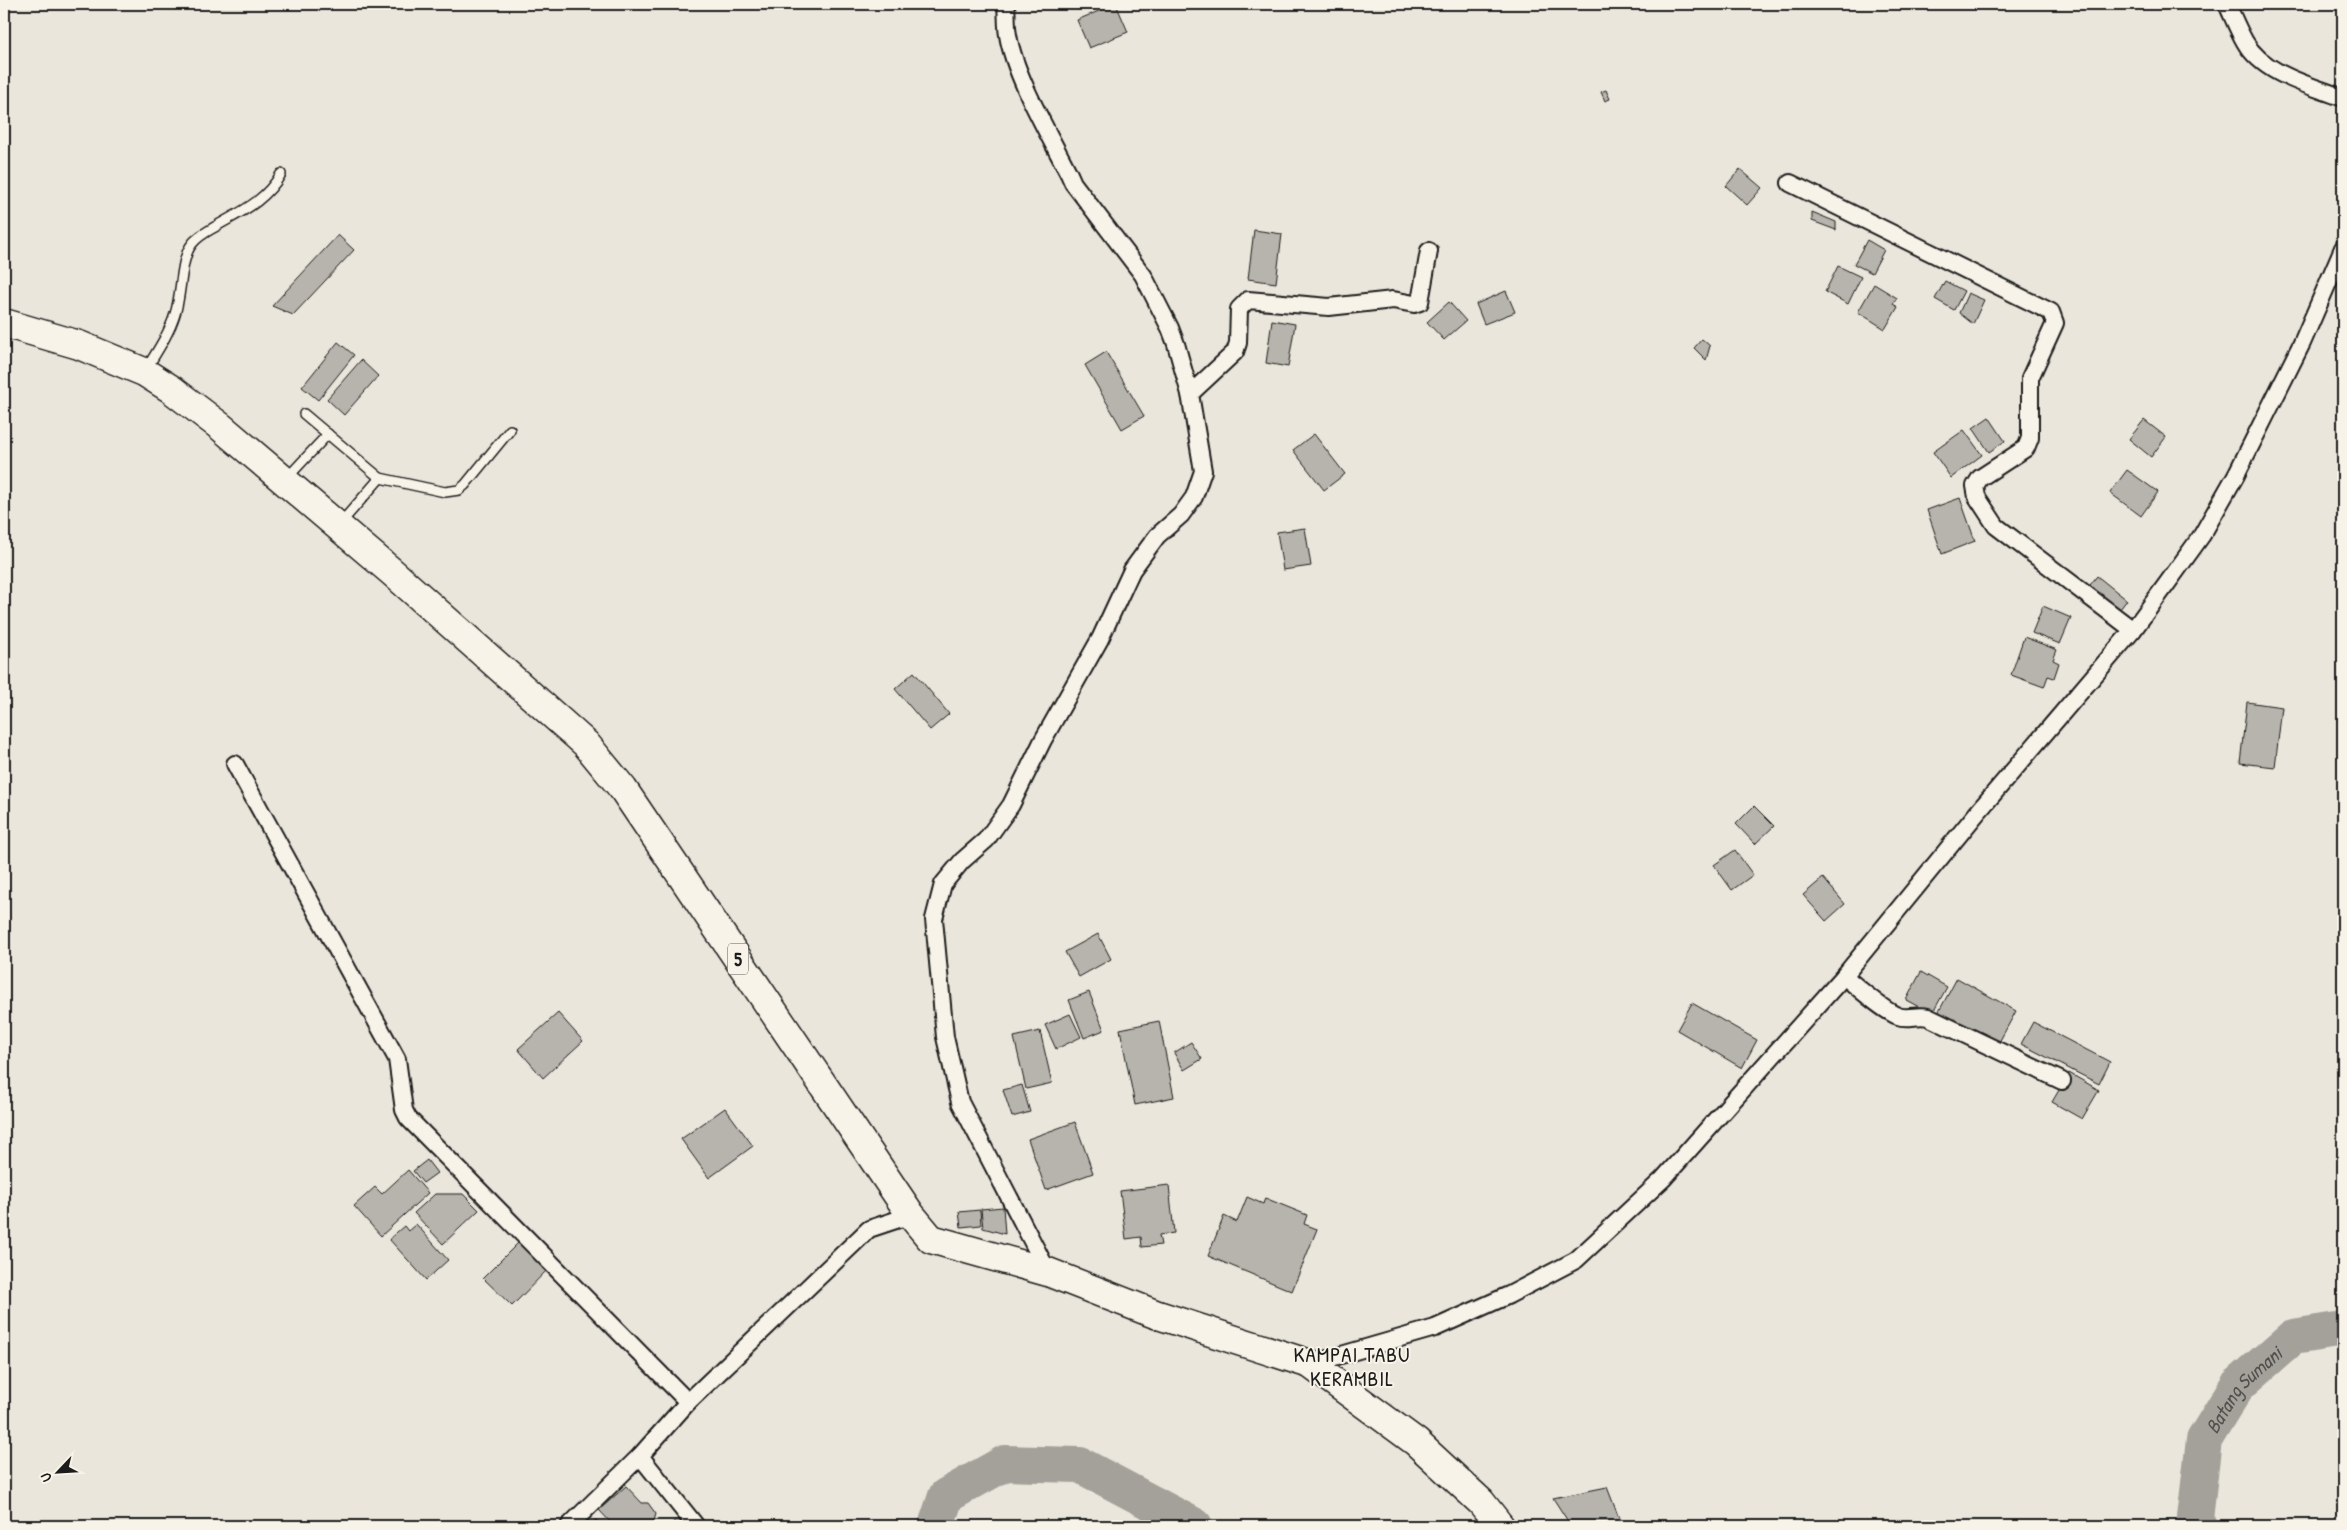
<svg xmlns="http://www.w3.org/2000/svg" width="2347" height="1530" font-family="'Patrick Hand',sans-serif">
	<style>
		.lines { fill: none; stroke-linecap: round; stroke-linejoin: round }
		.river { stroke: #a3a19a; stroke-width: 36 }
		.building { fill: #b6b4ac; stroke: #1c1c1c }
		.lane-casing { stroke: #1c1c1c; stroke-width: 12 }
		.street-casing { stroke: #1c1c1c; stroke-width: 20 }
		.highway-casing { stroke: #1c1c1c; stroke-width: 31 }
		.lane { stroke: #f7f3e8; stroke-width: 9 }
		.street { stroke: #f7f3e8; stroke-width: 16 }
		.highway { stroke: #f7f3e8; stroke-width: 28 }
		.labels { text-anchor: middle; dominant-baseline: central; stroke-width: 4; stroke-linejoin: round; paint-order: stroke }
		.shield { fill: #f7f3e8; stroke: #5e5c59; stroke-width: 1 }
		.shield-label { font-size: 18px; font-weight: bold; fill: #1c1c1c }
		.water-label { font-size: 20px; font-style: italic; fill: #52514e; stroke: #f7f3e8 }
		.quarter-label { font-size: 21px; letter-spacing: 1px; fill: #1c1c1c; stroke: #f7f3e8 }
	</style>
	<rect width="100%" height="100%" fill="#eae6dc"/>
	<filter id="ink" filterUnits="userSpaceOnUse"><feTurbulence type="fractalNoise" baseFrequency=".02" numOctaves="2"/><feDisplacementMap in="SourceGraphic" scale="10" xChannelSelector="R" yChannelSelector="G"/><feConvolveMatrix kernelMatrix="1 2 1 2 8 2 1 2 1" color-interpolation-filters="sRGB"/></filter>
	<g filter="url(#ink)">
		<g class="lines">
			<g class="river">
				<path d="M936,1526l10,-30 59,-33 75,2 115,61"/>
				<path id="s1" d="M2199,1526l-4,-8 9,-78 33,-54 56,-49 50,-8"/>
			</g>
		</g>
		<g class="building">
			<path d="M1116,4l12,28 -39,16 -12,-28z"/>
			<path d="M1606,90l4,9 -5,2 -4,-9z"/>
			<path d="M1740,169l22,19 -15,17 -21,-19z"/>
			<path d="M1812,212l24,10v8l-24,-9z"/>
			<path d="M1254,230l28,4 -6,49 -28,-4z"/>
			<path d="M338,235l16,15 -61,65 -21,-9z"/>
			<path d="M1867,240l17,10 -12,23 -18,-9z"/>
			<path d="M1838,266l23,11 -13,27 -23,-12z"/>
			<path d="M1945,281l19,10 -10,19 -19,-11z"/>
			<path d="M1874,284l23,14 -4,6 5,3 -13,22 -27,-17z"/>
			<path d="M1506,291l9,21 -31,12 -8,-20z"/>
			<path d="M1968,293l16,7 -11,24 -14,-11z"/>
			<path d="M1449,302l17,19 -22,19 -17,-18z"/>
			<path d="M1272,320l23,4 -7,43 -22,-4z"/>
			<path d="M1702,339l8,7 -4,14 -12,-12z"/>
			<path d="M338,342l16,13 -36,45 -16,-13z"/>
			<path d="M1106,352l38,64 -22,13 -37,-64z"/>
			<path d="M361,360l17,16 -34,39 -17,-16z"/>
			<path d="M1989,417l16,24 -16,11 -16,-24z"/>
			<path d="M2144,420l22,17 -15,20 -22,-18z"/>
			<path d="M1964,430l18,25 -31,23 -18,-26z"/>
			<path d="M1314,434l31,40 -21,16 -31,-40z"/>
			<path d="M2127,470l31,22 -17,24 -31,-23z"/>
			<path d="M1960,498l15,43 -33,13 -15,-44z"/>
			<path d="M1305,528l6,38 -28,4 -6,-38z"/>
			<path d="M2097,576l30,24 -10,13 -30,-24z"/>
			<path d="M2043,606l28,12 -11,26 -28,-11z"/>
			<path d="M2024,637l33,13 -4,10 6,3 -5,15 -6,-2 -4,11 -33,-12z"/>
			<path d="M914,672l35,42 -19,16 -35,-41z"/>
			<path d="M2247,702l35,5 -7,60 -35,-4z"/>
			<path d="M1754,806l20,20 -19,18 -19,-20z"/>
			<path d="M1735,850l18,25 -21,15 -18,-25z"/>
			<path d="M1823,878l22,26 -19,17 -23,-26z"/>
			<path d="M1098,934l13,25 -32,18 -14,-25z"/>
			<path d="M1921,972l26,15 -15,27 -26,-14z"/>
			<path d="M1957,978l59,33 -19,35 -59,-33z"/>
			<path d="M1089,992l15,38 -20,8 -15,-38z"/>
			<path d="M1692,1003l65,37 -15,28 -65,-38z"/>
			<path d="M558,1013l25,28 -40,37 -25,-29z"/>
			<path d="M1070,1014l11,23 -25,12 -11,-24z"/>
			<path d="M1159,1021l15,76 -39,8 -15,-76z"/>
			<path d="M2033,1022l77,40 -11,22 -78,-40z"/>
			<path d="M1040,1031l12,52 -26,6 -12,-52z"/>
			<path d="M1191,1042l11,17 -18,11 -10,-17z"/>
			<path d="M2069,1073l30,17 -17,29 -30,-17z"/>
			<path d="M1022,1085l8,27 -18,5 -9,-27z"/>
			<path d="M725,1108l28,38 -44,32 -28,-39z"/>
			<path d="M1075,1122l18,51 -47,17 -18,-51z"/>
			<path d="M427,1160l10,13 -14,10 -10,-12z"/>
			<path d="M408,1170l20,23 -47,43 -27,-30 21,-19 7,7z"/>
			<path d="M1169,1185l5,48 -15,2 2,10 -19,2 -1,-10 -15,2 -6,-48z"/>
			<path d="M435,1194h28l16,16 -36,34 -29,-31z"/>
			<path d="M1247,1197l16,7 2,-6 42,17 -3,9 13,5 -25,62 -84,-35 16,-40 13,6z"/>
			<path d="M1003,1207l2,27 -22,-6 -2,-19z"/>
			<path d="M980,1210l1,15 -20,2 -2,-15z"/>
			<path d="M416,1224l32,36 -22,20 -37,-41 15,-13 4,5z"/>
			<path d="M520,1241l28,28 -36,37 -29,-28z"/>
			<path d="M626,1486l16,17h6l8,11 -3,10 2,2h-41l-15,-16z"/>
			<path d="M1607,1487l15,39h-51l-18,-28z"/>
			<path d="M678,1518l7,8h-16z"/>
			<path d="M596,1520l6,6h-13z"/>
		</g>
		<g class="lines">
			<g class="lane-casing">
				<g id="lane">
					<path d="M145,371c11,-18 24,-37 30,-57 7,-20 5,-55 17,-70 5,-7 14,-12 21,-16 27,-16 52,-26 68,-54"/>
					<path d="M304,414l76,64 65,14 14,-2 6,-5 45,-55"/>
					<path d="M287,478l41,-44"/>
					<path d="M339,525l41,-47"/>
				</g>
			</g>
			<g class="street-casing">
				<g id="street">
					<path d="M1006,4c1,10 0,21 2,31 7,42 41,99 61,139l4,9 70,92 27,53 6,16 14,50 13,77 -9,26 -13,18 -24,21 -25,34 -32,69 -57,101 -32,65 -25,35 -24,21 -19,23 -9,35 11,118 15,65 88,170"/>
					<path d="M2227,4c6,13 11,26 18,38 19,33 65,43 98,56"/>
					<path d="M1790,183l261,129 4,11 -25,55v60l-4,10 -46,30 -5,8 2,11 19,29 137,104"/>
					<path d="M1190,394l45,-42 3,-9 1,-34 9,-9 81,7 64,-7 21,4 6,-2 9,-51"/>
					<path d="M235,764l162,295 7,51 4,8 280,284"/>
					<path d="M1844,976c12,10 41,36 54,40 10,4 20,-2 30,1l134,64"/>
					<path d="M1310,1364l125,-36 74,-33 67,-35 87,-81 181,-203 133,-163 156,-183 33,-45 36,-50 34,-60 66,-132 41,-95"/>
					<path d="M640,1456l56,70"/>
					<path d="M569,1526l71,-70 48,-54 181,-173 42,-14"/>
				</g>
			</g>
			<g class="highway-casing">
				<path id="highway" d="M4,323l75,22 65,27 27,17 50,38 171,145 194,172 37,45 288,426 20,24 117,33 107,42 155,50 106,78 65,60 19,24"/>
			</g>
			<use href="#lane" class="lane"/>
			<use href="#street" class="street"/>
			<use href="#highway" class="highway"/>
		</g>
	</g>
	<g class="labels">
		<rect class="shield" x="728" y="943.5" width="20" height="31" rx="4"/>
		<g class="shield-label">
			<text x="738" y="959">5</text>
		</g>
		<g class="water-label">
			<text stroke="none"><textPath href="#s1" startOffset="152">Batang Sumani</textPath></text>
		</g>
		<g class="quarter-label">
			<text x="1352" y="1354">KAMPAI TABU<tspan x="1352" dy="24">KERAMBIL</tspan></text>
		</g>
	</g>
	<rect width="2347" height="1530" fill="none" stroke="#f7f3e8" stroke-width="20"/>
	<rect x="10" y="10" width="2327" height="1510" fill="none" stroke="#1c1c1c" stroke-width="2" filter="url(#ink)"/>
	<g transform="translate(58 1472) rotate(245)" stroke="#f7f3e8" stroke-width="4" paint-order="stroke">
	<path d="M0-4L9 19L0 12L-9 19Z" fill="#1c1c1c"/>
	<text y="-8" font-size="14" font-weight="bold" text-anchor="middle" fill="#1c1c1c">U</text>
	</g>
</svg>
